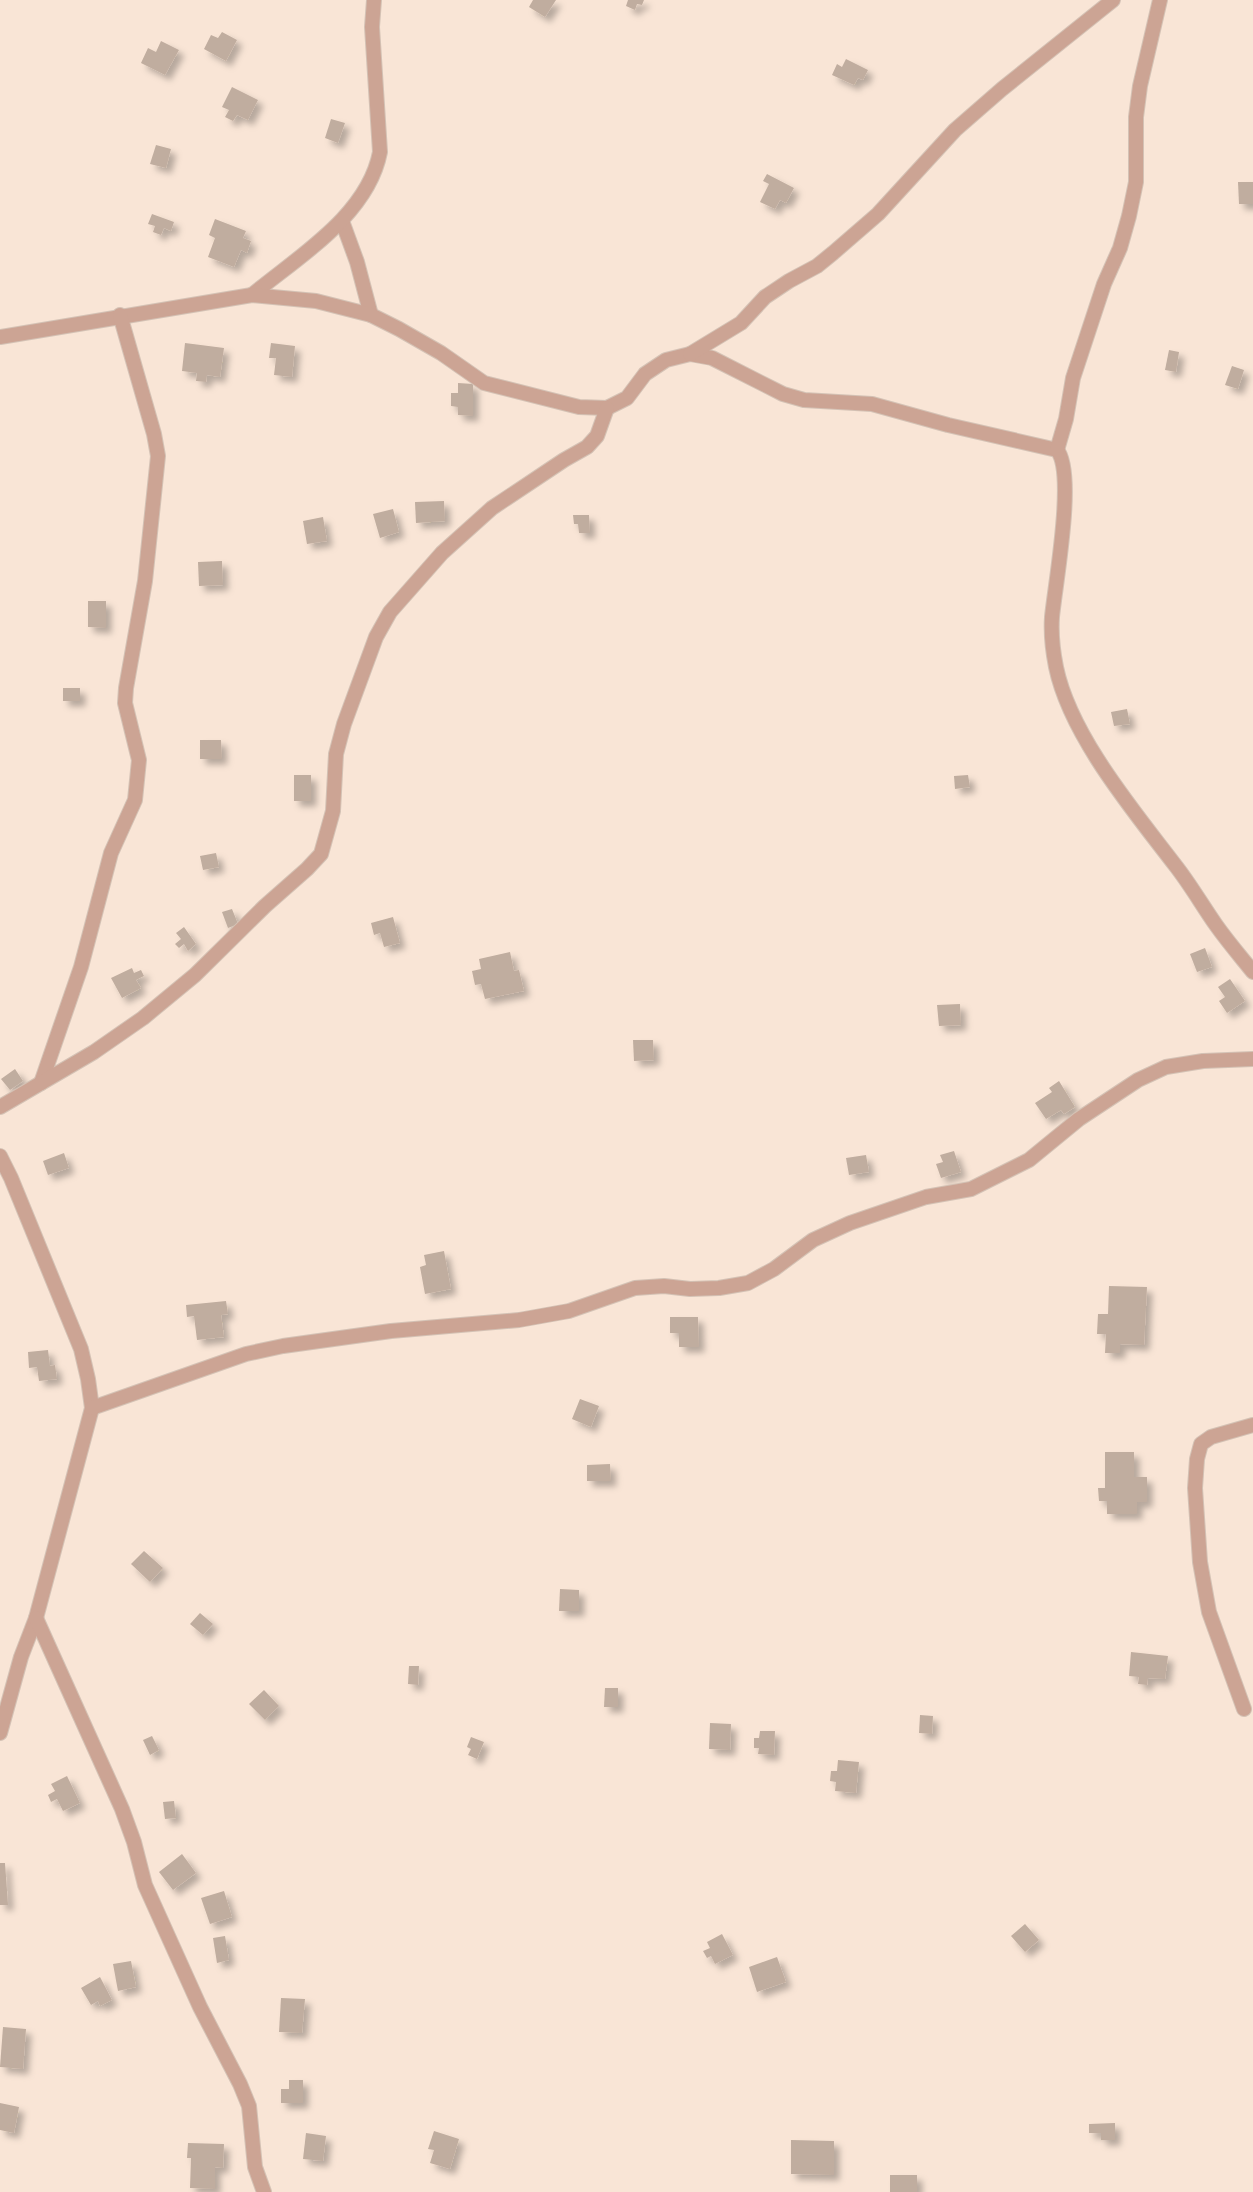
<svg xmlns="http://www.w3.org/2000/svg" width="1253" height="2192" font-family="Arial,sans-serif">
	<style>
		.building { fill: #c0ad9f; filter: url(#shadow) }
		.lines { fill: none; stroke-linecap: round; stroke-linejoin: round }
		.minor-casing { stroke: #d4c2b5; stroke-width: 16 }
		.minor { stroke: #cca494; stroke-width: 14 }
	</style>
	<defs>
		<filter id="shadow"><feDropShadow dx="5.5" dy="5.5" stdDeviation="3" flood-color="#0004"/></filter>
	</defs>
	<rect width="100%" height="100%" fill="#f9e5d6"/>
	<g class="building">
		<path d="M533,0h23l-11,17 -16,-10z"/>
		<path d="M628,0h16l-2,5 -5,-1 -2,6 -9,-4z"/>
		<path d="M222,32l15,8 -11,21 -22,-12 7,-14 7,3z"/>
		<path d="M161,41l18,9 -14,25 -24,-12 7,-15 8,4z"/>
		<path d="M846,59l22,11 -5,10 -5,-2 -4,7 -22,-10 5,-11 5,3z"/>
		<path d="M232,87l26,13 -10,20 -11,-5 -4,6 -8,-4 4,-7 -7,-3z"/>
		<path d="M331,119l14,4 -7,20 -13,-5z"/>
		<path d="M156,145l15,4 -5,19 -16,-4z"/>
		<path d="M767,174l27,14 -8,15 -6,-3 -5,9 -15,-7 9,-18 -6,-3z"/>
		<path d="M1238,182h15v22h-14z"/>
		<path d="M152,214l22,8 -3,9 -7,-3 -3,7 -8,-3 2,-6 -7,-2z"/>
		<path d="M215,219l31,12 -3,7 8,3 -4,12 -6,-3 -7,17 -26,-10 7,-19 -6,-3z"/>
		<path d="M185,343l39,5 -4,29 -13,-2 -1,7 -10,-1 1,-8 -15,-2z"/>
		<path d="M271,343l24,3 -3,31 -18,-2 2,-17h-7z"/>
		<path d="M1169,350l10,2 -3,20 -11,-2z"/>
		<path d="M1232,366l12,4 -6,19 -13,-4z"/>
		<path d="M458,383l15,1v32l-15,-1v-8l-7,-1v-13h7z"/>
		<path d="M444,501l1,20 -29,2 -1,-21z"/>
		<path d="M393,509l6,23 -19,6 -7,-24z"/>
		<path d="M573,515h16l1,18h-11l-1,-9h-4z"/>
		<path d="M323,517l4,24 -20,3 -4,-23z"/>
		<path d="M222,561l1,24 -24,1 -1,-24z"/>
		<path d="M88,601h18v27l-18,-1z"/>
		<rect x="63" y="688" width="17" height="13"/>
		<path d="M1127,709l3,15 -16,2 -3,-14z"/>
		<path d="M200,740h21l1,19h-22z"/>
		<rect x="294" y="775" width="17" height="26"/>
		<path d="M968,775l2,12 -15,2 -1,-13z"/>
		<path d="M216,853l3,14 -16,3 -3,-14z"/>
		<path d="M232,909l6,15 -10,4 -6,-16z"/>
		<path d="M393,917l7,26 -16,4 -4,-14 -6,2 -3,-12z"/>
		<path d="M184,927l12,17 -8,7 -4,-7 -5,4 -4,-4 6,-5 -5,-6z"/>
		<path d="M1205,948l7,19 -15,5 -7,-18z"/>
		<path d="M510,952l4,19 5,-1 5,21 -39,8 -4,-15 -6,1 -3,-14 9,-2 -2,-10z"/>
		<path d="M132,968l2,5 7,-3 3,6 -8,4 5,8 -19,10 -11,-20z"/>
		<path d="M1230,979l15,22 -18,12 -8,-12 6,-4 -7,-10z"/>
		<path d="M960,1004l1,21 -22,1 -2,-21z"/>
		<path d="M633,1040h20l1,20 -20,1z"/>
		<path d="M15,1069l8,12 -13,9 -9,-11z"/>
		<path d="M1059,1081l16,26 -11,7 -3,-4 -15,9 -11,-16 17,-11 -3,-4z"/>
		<path d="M954,1151l7,21 -20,6 -5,-14 7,-2 -3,-7z"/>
		<path d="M64,1153l5,15 -21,7 -5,-14z"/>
		<path d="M866,1155l3,17 -20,3 -3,-17z"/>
		<path d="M444,1251l7,38 -26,5 -5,-27 6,-2 -2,-10z"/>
		<path d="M1109,1286l38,1 -3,58 -24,-1v9h-15l1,-19h-9l1,-20h10z"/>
		<path d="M226,1301l2,13 -7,1 3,22 -27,3 -3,-24 -7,1 -1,-12z"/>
		<path d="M670,1317h28l1,30h-20v-14h-9z"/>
		<path d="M48,1350l2,16 5,-1 2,14 -18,2 -2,-14 -8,1 -1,-16z"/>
		<path d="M580,1399l19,7 -8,21 -19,-8z"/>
		<path d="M1105,1452h29v25h13v25h-10v12h-30v-13h-8l-1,-13h7z"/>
		<path d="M610,1464l1,17h-24v-16z"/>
		<path d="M144,1551l19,17 -13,14 -19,-18z"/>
		<path d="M560,1589l19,1v21h-20z"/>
		<path d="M200,1613l13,11 -10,11 -13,-11z"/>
		<path d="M1131,1652l37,4 -3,23 -17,-1 -1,7 -9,-1 1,-7 -10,-1z"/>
		<path d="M409,1666h10l-1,19 -10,-1z"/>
		<path d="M605,1688h13v19h-14z"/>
		<path d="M264,1690l15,16 -14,14 -16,-16z"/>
		<path d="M920,1715l13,1 -1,18 -13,-1z"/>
		<path d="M710,1723l21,1 -1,26 -21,-1z"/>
		<path d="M760,1731h15l-1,24 -16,-1 1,-6h-5v-10h5z"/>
		<path d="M152,1736l7,14 -9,5 -7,-15z"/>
		<path d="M471,1737l13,5 -7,17 -9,-4 3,-6 -4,-2z"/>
		<path d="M838,1760l21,2 -3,31 -21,-2 1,-9 -6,-1 1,-10h6z"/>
		<path d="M67,1776l13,27 -17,8 -6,-12 -6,3 -3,-7 7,-4 -4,-7z"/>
		<path d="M174,1801l2,17 -11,1 -2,-17z"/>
		<path d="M182,1854l14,19 -23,17 -14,-18z"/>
		<path d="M0,1863h5l3,42h-8z"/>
		<path d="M224,1891l8,26 -22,7 -9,-26z"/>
		<path d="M1025,1924l14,16 -14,12 -14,-16z"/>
		<path d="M722,1934l11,21 -18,9 -4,-8 -4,2 -4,-7 7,-3 -3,-6z"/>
		<path d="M225,1936l4,24 -12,3 -4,-25z"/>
		<path d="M777,1957l9,25 -29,10 -8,-25z"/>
		<path d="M131,1961l5,26 -18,4 -5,-27z"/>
		<path d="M100,1977l12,23 -12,6 -2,-5 -7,4 -10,-17z"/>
		<path d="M281,1998l24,1 -3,34 -23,-1z"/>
		<path d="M3,2027l23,2 -3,40 -23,-2z"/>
		<path d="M289,2080h14v23h-22v-14h8z"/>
		<path d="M0,2103l19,4 -5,26 -14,-3z"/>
		<path d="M1115,2123v17h-14v-7h-12v-9z"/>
		<path d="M434,2131l25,8 -9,30 -20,-6 4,-13 -6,-1z"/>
		<path d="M306,2133l20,3 -3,25 -20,-2z"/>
		<path d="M791,2140l43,1v34l-43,-1z"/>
		<path d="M188,2143l36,1 -1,24 -8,-1v22l-25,-1 1,-30h-4z"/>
		<rect x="890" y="2175" width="27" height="17"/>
	</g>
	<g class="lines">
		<g class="minor-casing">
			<g id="minor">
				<path d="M342,221l15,41 14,53"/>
				<path d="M252,295c47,-39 116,-80 128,-143l-8,-125 2,-27"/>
				<path d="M0,337l252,-42 64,6 55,14 28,14 42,24 43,30 95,24 28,1 20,-10 18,-24 21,-14 24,-6 22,4 71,36 21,6 68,4 76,21 109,25c19,23 -2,135 -5,167 -1,15 1,35 4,50 14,68 77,143 119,198 15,19 27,40 41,60 12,17 25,32 37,47"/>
				<path d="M690,354l51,-31 24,-26 24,-16 28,-15 16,-13 45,-39 77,-84 47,-41 111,-89"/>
				<path d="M1057,450l9,-31 7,-41 31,-94 16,-36 9,-32 7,-34v-65l4,-31 20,-86"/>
				<path d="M41,1083l40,-116 30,-114 24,-53 4,-40 -14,-57 1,-15 19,-107 13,-125 -4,-22 -34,-119"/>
				<path d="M0,1107l94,-55 49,-34 52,-43 70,-69 42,-37 14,-15 12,-43 3,-57 8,-30 32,-87 14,-25 52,-59 50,-45 72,-48 23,-13 10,-11 10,-28"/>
				<path d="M0,1156l11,22 70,171 7,30 4,29 -56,210 -15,39 -21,76"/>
				<path d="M92,1408l154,-54 37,-8 108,-15 128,-11 50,-9 66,-23 29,-2 26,3 29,-1 29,-5 26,-14 39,-29 37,-17 76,-26 45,-8 58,-29 50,-41 59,-39 28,-13 37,-6 50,-2"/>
				<path d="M36,1618l86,191 12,33 11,43 55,122 40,77 9,22 6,61 9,25"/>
				<path d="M1244,1709l-35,-97 -9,-50 -5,-74 2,-29 4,-15 10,-7 42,-12"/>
			</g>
		</g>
		<use href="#minor" class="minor"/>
	</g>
</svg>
